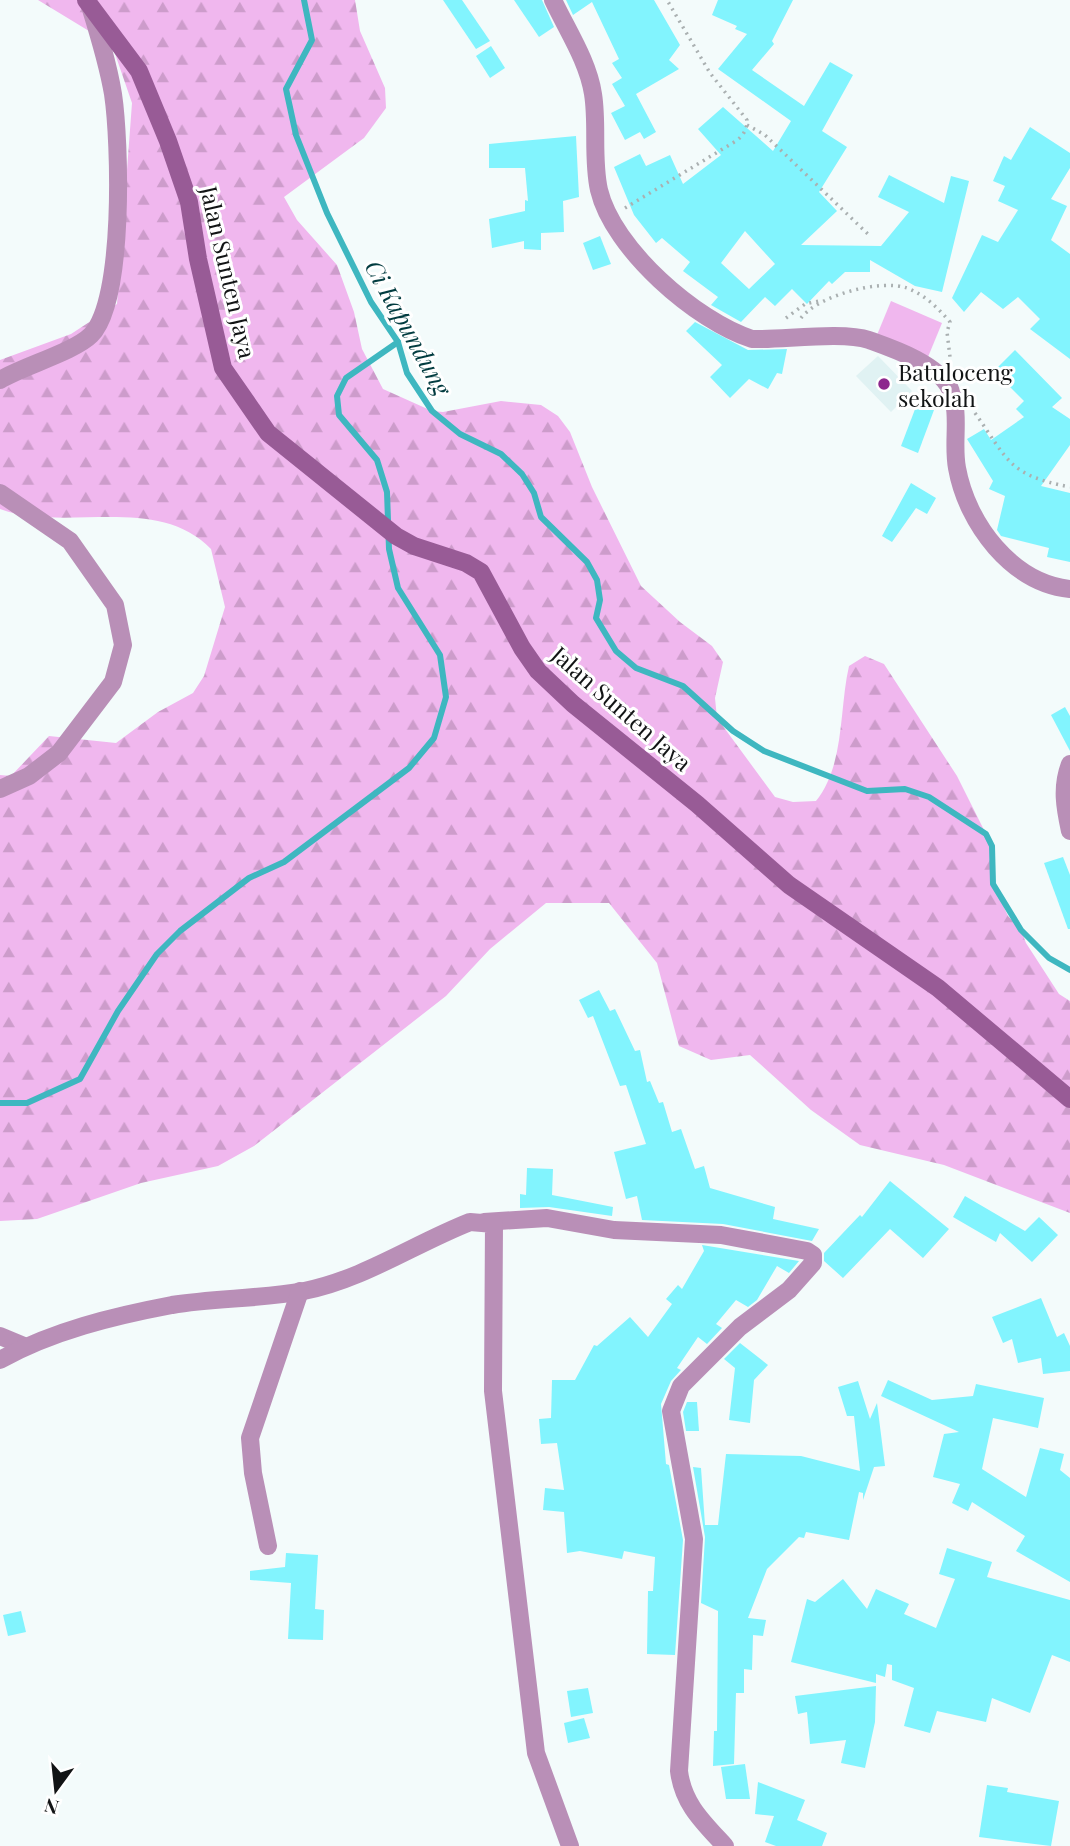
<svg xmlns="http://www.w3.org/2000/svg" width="1070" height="1846" font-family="'Playfair Display',serif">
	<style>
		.built { fill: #e0f2f3 }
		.forest { fill: url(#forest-firs) }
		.green { fill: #f0b7ee }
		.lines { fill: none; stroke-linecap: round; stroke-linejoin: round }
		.stream { stroke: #3eb7c0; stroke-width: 6 }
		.building { fill: #82f4fe; fill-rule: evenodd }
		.path { stroke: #aab0b1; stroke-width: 3.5; stroke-dasharray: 2 5; stroke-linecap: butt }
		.street { stroke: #b98fb7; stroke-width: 18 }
		.secondary { stroke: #985b96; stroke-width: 18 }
		.poi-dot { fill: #8d278d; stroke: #fff; stroke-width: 2.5 }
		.labels { text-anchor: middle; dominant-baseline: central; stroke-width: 6; stroke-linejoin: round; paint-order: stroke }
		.street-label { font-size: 23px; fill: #121415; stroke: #fff }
		.poi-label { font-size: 23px; fill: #121415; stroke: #fff; text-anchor: start }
		.water-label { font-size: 24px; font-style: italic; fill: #023c40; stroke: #fff }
	</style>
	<defs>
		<pattern id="forest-firs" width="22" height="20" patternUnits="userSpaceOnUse" patternTransform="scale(1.75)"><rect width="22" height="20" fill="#f0b7ee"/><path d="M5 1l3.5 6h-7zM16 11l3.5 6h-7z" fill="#cd9ccb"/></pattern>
	</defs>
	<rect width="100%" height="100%" fill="#f3fbfb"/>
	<path class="built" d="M878,356l34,35 -21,21 -35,-36z"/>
	<path class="forest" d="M38,0h317l5,31 25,57 1,20 -22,30 -80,59 13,23 40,45 17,47 8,37 21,40 49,22 11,1 58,-11 40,4 17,11 12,16 22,55 49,99 39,36 32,24 11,16 -8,36 2,20 58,79 18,5 23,-1c29,-36 23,-92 33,-135l16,-10 19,8 73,112 35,70 1,38 15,32 13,14 5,13 33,51 11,7v212l-126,-48 -84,-20 -49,-35 -61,-55 -39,5 -32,-14 -22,-83 -48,-60h-63l-56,46 -44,47 -192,150 -36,20 -77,17 -104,36 -37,2v-446l11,1 38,-40 67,7 42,-31 35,-19 11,-17 21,-69 -14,-58c-54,-56 -146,-16 -211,-40v-149l71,-26 46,-30 15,-201 -20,-58z"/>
	<path class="green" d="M891,301l51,22 -14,34 -51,-22z"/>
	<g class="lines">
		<g class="stream">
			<path d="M304,0l8,40 -26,49 10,46 31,78 44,89 27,40 9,31 25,38 28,23 41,20 21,20 12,19 7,24 46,45 10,18 3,20 -4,18 20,33 20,17 47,18 50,45 31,20 103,40 38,-2 24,8 57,37 6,12 1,38 28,46 28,28 21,12"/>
			<path d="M0,1103h27l53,-24 38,-68 39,-57 23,-23 69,-53 35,-16 125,-94 25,-30 12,-41 -6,-42 -42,-67 -9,-39 -2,-57 -10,-32 -38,-45 -2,-19 9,-18 52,-36"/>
		</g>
	</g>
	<g class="building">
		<path d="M443,0h19l28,41 -14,8z"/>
		<path d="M514,0h28l12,27 -15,10z"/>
		<path d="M566,0h88l26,45 -11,15 10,9 -43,25 20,38 -12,7 -4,-7 -15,8 -14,-27 14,-7 -13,-22 10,-6 -10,-15 7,-4 -27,-57 -19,13z"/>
		<path d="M718,0h75l-21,41 2,3 -22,26 52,36 26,-44 23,13 -31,56 25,16 -28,45 18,19 -36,34 80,1 28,-34 -31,-15 11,-22 55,28 7,-27 18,5 -27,111 -27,-6 -45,-26v12h-25l-13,12 -3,-3 -22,23 -15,-15 -17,17 -10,-9 -24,25 -30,-17 7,-8 -35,-26 7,-9 -28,-24 -6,5 -22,-28 -20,-48 26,-13 6,12 24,-11 13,29 38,-29 -23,-26 25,-22 50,44 18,-30 -73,-52 29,-35 -12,-5 2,-3 -25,-11zM745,231l30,33 -26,25 -28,-26z"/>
		<path d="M491,46l14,22 -15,10 -14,-22z"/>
		<path d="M1030,127l40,26v15l-19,31 16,7 -16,34 19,14v105l-40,-30 10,-10 -22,-22 -15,12 -22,-17 -17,20 -12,-14 30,-63 16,7 20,-32 -20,-9 7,-15 -12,-5 11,-25 7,4z"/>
		<path d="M576,136l3,61 -16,4 1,31 -23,1v17l-17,-1v-8l-32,7 -3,-29 36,-8v-11l3,1 -3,-33h-36v-24z"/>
		<path d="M600,236l11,28 -18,6 -10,-27z"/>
		<path d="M695,322l53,28 39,-1 -5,25 -5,-1 -9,16 -19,-10 -19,19 -20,-21 12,-12 -36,-34z"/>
		<path d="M1015,350l47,48 -10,9 18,12v26l-29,41 29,7v69l-23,-5 2,-9 -48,-12 -4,-6 8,-34 -16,-7 4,-8 -26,-42 17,-10 7,11 33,-23 -8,-8 8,-8 -30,-30z"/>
		<path d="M917,404l17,6 -16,43 -17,-7z"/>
		<path d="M911,483l25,15 -9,16 -11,-6 -24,34 -10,-6z"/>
		<path d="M1065,707l5,9v35l-19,-36z"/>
		<path d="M1063,857l7,18v54h-2l-24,-66z"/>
		<path d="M599,990l11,21 5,-2 20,42 5,-1 7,32 3,-1 9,22 4,-1 9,30 9,-3 14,40 9,-3 6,22 65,19 -2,12 46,10 -7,12 -89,-17 -81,-4 -5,-24 -11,3 -12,-47 32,-8 -20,-59 -6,1 -27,-70 -5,2 -9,-18z"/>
		<path d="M527,1168l26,1 -1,26 61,12 -1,9 -63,-9 -29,1v-14l6,1z"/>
		<path d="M890,1181l59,48 -26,29 -33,-29 -47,49 -19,-17v-8l36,-38 2,2z"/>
		<path d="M965,1196l60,35 14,-14 19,18 -26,27 -32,-29 -4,9 -43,-25z"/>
		<path d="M702,1245l97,16 -10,12 -12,-7 -20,34 -9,7 -12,-7 -20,24 6,4 -15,16 -9,-7 -21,31 4,2 -10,11 -10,23 5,60 3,1 14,75 -8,115 -28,-1 1,-63h5l2,-34 -31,-6 -2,8 -42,-8 -13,2 -3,-41 -21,-2 2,-22 19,2 -7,-47 -16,1 -2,-25 12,-1 1,-38h23l19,-35 3,1 33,-29 18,20 24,-33 -6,-5 12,-14 4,4 22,-38z"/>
		<path d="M1041,1298l16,39 7,-4 6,13v25l-27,3 -2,-16 -23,5 -6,-24 -9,4 -11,-26z"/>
		<path d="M740,1343l28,22 -14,15 -4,43 -21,-3 6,-52 -11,-9z"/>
		<path d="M888,1380l44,20 41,-4 3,-12 68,14 -6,30 -45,-10 -11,51 44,28 14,-49 24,6 -4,16 10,8v104l-54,-31 9,-15 -53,-34 -4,9 -16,-8 8,-19 -27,-7 11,-43 15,-2 -78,-36z"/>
		<path d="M858,1381l12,38 7,-16 8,63 -11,1 -11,33v-7l-4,-1 -10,48 -43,-8 -2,6 -5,-1 -32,32 -19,49 18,2 -3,16 -10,-1 -1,35 -8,-1v24h-8l-2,71 -21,2 1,-35h3l1,-120 -17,-8 4,-66 -12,-70 8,1 4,57h13l8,-71 75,2 59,15 -6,-55h-7l-9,-29z"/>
		<path d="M687,1402h10l2,29h-13l-3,-19z"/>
		<path d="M947,1548l45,14 -5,15 83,23v62l-18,-7 -22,58 -38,-15 -6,24 -49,-11 -7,22 -26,-7 10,-38 -22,-8v-15l-5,-1 -2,13 -9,-3v9l-85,-21 16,-63 8,3 28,-23 24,30 9,-20 33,15 -5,10 32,14 19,-49 -16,-5z"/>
		<path d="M286,1553l32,2 -3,54 9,1 -1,30 -35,-1 3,-56 -41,-3v-9l35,-4z"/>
		<path d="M21,1611l5,21 -18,4 -5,-21z"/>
		<path d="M876,1686l-1,36 -10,46 -24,-5 5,-23 -36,4 -3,-32 -9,2 -3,-18z"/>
		<path d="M588,1688l5,25 -22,4 -4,-26z"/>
		<path d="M584,1718l6,20 -22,5 -4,-20z"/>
		<path d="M745,1764l5,35h-24l-5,-32z"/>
		<path d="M758,1782l47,18 -8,20 30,13 -5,13h-46l-11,-4 9,-26 -19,-2z"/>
		<path d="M987,1785l21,3 -1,4 52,9 -8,45 -72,-9z"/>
	</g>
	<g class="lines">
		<g class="path">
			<path d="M747,125l18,10 106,102"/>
			<path d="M625,208l111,-67c8,-6 11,-12 11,-21l-37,-47 -43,-73"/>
			<path d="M786,318l19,-14 14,-3"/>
			<path d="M801,318c18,-23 79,-39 106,-30 18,7 31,20 43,34l-3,10 3,25"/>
			<path d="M975,413c34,48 33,62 95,74"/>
		</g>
		<g class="street">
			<path d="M553,0c14,30 35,61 40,94 5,31 -1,65 6,96 14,59 97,131 153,149 30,1 91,-8 117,1 25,9 69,24 81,49 11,25 2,53 7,79 10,56 55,115 113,121"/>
			<path d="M0,380c23,-14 74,-28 91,-45 34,-34 29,-194 22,-241 -5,-30 -14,-59 -23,-88"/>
			<path d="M0,493l70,48 45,64 8,40 -10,37 -54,71 -30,23 -29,13"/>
			<path d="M1070,764c-9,23 -5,44 0,67"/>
			<path d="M484,1222l63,-4 67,12 107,5 86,16 6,4v8l-24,27 -49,37 -59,59 -10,25 23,128 -15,232c4,33 24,51 46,75"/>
			<path d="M0,1336l24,10"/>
			<path d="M0,1360c52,-29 114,-44 172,-55 43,-7 88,-6 132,-14 60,-12 110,-47 166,-69l24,2 -1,167 43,362 34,93"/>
			<path d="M268,1546l-15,-73 -3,-35 50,-147"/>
		</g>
		<path class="secondary" d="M86,0l53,71 29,70 21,61 9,57 25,109 45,65 128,103 18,10 52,17 15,9 41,76 16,23 35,33 124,100 92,81 149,103 132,111"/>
	</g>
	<circle class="poi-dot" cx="884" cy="384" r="7"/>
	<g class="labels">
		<g class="street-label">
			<text transform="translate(229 272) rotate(77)">Jalan Sunten Jaya</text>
			<text transform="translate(622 708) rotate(41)">Jalan Sunten Jaya</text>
		</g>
		<g class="poi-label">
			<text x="898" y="371">Batuloceng<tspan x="898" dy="26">sekolah</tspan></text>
		</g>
		<g class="water-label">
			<text transform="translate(409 327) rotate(61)">Ci Kapundung</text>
		</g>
	</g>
	<g transform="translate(56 1790) rotate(195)" stroke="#ffffff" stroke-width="5" paint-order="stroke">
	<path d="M0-5L12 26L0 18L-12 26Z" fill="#121415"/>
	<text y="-10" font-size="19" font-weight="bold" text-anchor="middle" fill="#121415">N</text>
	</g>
</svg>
